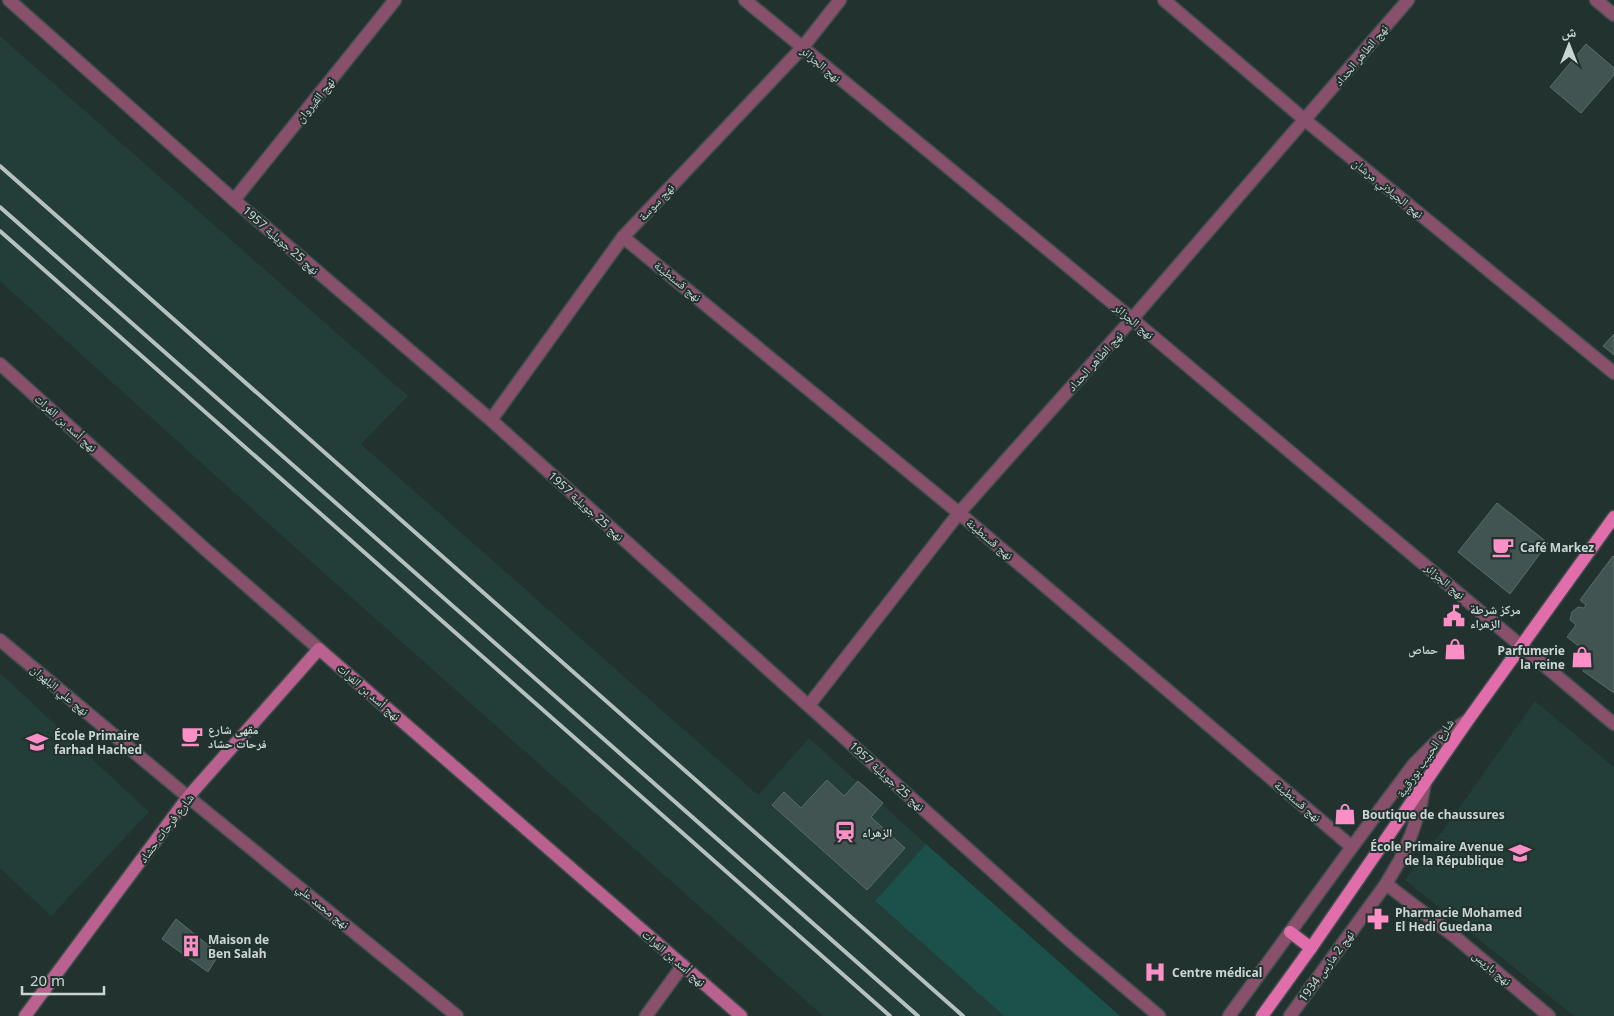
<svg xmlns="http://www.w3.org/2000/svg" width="1614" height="1016" font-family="'Noto Sans','Noto Naskh Arabic',sans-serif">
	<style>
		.built { fill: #233d39 }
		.green { fill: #1b514a }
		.building { fill: #425451; stroke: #5b6d6a }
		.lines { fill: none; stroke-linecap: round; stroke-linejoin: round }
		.street-casing { stroke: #3f4f4d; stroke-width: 15 }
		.secondary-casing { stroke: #3f4f4d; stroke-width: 15 }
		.primary-casing { stroke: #3f4f4d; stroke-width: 15 }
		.street { stroke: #89506c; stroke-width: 12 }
		.secondary { stroke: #bb618f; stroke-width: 12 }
		.primary { stroke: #e16daa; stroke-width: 12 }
		.rail { stroke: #b5c1bf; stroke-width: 4 }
		.labels { text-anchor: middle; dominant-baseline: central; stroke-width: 4; stroke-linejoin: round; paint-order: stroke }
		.street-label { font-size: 12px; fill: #cad5d3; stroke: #21322f }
		.poi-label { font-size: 12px; font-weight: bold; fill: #cad5d3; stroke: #21322f; text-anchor: start }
	</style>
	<rect width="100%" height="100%" fill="#21322f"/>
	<g class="built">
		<path d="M0,36l408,360 -47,48 397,351 51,-57 117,106 -51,57 129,115h-181l-543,-482 -280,-253z"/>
		<path d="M0,673l149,139 -98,104 -51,-48z"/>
		<path d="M1535,701l79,66v249h-40l-169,-136 41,-54z"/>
	</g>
	<path class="green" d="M926,844l194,172h-116l-129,-115z"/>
	<g class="building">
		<path d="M1586,44l28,24v7l-33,38 -31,-26z"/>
		<path d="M1614,334v21l-11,-9z"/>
		<path d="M1497,503l51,40 -38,51 -52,-42z"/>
		<path d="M1613,556l1,1v136l-31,-22 1,-7 -10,-8 7,-8 -14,-11 9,-12 -6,-5 2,-8 6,-5 6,1 2,-3 -6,-5z"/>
		<path d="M827,780l17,16 14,-15 25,22 -12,14 34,31 -38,42 -95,-85 12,-13 17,16z"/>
		<path d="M176,919l43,35 -11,18 -46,-33z"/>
	</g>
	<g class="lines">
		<g class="street-casing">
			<g id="street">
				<path d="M9,0l225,200 257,220 578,520 90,76"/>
				<path d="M745,0l387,319 482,405"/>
				<path d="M1164,0l141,120 309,253"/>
				<path d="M1596,0l18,15"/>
				<path d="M234,200l161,-200"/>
				<path d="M623,237l336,276 393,334"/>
				<path d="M0,364l206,186 113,99"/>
				<path d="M491,420l132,-183 179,-189 38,-48"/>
				<path d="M0,640l188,157 269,219"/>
				<path d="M809,705l150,-192 173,-194 276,-319"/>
				<path d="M1386,884l68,52 95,80"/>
				<path d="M646,1016l37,-51"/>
				<path d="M1229,1016l123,-169 62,-83 25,-25 29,-19"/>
				<path d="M1290,1016l96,-132 14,-24 11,-25 9,-26 5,-27"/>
			</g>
		</g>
		<g class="secondary-casing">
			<path id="secondary" d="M25,1016l163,-219 131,-148 422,367"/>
		</g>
		<g class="primary-casing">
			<g id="primary">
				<path d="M1290,932l21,16"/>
				<path d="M1262,1016l49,-68 157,-228 146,-203"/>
			</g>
		</g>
		<use href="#street" class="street"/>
		<use href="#secondary" class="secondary"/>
		<use href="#primary" class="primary"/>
		<g class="rail">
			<path d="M0,166l963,850"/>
			<path d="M0,207l918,809"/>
			<path d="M0,231l890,785"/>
		</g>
	</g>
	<defs>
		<g id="cafe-bare" transform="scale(1.725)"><path d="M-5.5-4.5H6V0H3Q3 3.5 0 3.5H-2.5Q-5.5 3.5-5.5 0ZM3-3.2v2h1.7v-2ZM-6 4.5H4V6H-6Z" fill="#fb8fc6" stroke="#21322f" stroke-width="2.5" paint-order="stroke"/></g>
		<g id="civic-bare" transform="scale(1.725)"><path d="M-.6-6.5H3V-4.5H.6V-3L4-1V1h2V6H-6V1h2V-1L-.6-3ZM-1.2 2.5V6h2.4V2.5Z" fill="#fb8fc6" stroke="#21322f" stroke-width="2.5" paint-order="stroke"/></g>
		<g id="shop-bare" transform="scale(1.725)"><path d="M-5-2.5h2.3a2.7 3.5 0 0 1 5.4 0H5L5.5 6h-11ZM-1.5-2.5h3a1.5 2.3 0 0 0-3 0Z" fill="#fb8fc6" stroke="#21322f" stroke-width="2.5" paint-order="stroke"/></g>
		<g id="school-bare" transform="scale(1.725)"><path d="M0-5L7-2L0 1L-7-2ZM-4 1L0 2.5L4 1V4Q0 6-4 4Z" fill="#fb8fc6" stroke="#21322f" stroke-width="2.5" paint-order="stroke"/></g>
		<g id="station-bare" transform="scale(1.725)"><path d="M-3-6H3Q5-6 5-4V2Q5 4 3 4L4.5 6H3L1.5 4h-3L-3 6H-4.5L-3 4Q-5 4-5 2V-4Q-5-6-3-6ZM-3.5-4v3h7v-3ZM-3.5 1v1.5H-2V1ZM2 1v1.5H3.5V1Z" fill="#fb8fc6" stroke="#21322f" stroke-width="2.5" paint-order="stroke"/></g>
		<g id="pharmacy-bare" transform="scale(1.725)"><path d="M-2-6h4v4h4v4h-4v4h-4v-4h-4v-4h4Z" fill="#fb8fc6" stroke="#21322f" stroke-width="2.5" paint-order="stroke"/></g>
		<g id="building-bare" transform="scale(1.725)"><path d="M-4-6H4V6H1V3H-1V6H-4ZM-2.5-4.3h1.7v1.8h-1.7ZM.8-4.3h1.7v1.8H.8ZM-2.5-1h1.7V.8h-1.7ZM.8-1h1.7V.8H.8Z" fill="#fb8fc6" stroke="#21322f" stroke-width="2.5" paint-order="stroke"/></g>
		<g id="hospital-bare" transform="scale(1.725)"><path d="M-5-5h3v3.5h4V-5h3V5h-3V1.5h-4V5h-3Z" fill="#fb8fc6" stroke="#21322f" stroke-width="2.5" paint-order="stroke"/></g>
	</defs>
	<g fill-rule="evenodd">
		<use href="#cafe-bare" x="1503" y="547"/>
		<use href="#civic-bare" x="1454" y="616"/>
		<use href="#shop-bare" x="1455" y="649"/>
		<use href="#shop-bare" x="1582" y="657"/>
		<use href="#cafe-bare" x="192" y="736"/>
		<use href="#school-bare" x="37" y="742"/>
		<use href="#shop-bare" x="1345" y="814"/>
		<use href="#station-bare" x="845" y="832"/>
		<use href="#school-bare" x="1520" y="853"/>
		<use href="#pharmacy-bare" x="1378" y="919"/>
		<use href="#building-bare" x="191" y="946"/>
		<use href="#hospital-bare" x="1155" y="972"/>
	</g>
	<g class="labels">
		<g class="street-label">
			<text transform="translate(1361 55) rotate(-50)">نهج الطاهر الحداد</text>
			<text transform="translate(821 64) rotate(40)">نهج الجزائر</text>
			<text transform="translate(315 100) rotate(-51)">نهج القيروان</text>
			<text transform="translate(1388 188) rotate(39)">نهج الجيلاني مرشان</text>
			<text transform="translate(656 202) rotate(-47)">نهج سوسة</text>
			<text transform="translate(281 240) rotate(41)">نهج 25 جويلية 1957</text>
			<text transform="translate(678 281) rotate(39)">نهج قسنطينة</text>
			<text transform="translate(1134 321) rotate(40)">نهج الجزائر</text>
			<text transform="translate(1095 361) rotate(-48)">نهج الطاهر الحداد</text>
			<text transform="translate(66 423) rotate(42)">نهج أسد بن الفرات</text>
			<text transform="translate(586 506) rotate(42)">نهج 25 جويلية 1957</text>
			<text transform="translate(990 539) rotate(40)">نهج قسنطينة</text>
			<text transform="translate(1445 581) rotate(40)">نهج الجزائر</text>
			<text transform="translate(60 690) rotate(40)">نهج علي البلهوان</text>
			<text transform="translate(369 692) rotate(41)">نهج أسد بن الفرات</text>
			<text transform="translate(1425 758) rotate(-56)">شارع الحبيب بورقيبة</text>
			<text transform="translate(887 776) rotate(42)">نهج 25 جويلية 1957</text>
			<text transform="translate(1298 801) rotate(40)">نهج قسنطينة</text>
			<text transform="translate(166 828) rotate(-53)">شارع فرحات حشاد</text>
			<text transform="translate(323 906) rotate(39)">نهج محمد علي</text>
			<text transform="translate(674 958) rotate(41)">نهج أسد بن الفرات</text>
			<text transform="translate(1326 966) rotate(-54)">نهج 2 مارس 1934</text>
			<text transform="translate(1492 968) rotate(40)">نهج باريس</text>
		</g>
		<g class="poi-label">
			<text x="1520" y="547">Café Markez</text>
			<text x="1470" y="609">مركز شرطة<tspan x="1470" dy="14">الزهراء</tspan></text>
			<text x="1438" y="649" text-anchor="end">حماص</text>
			<text x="1565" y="650" text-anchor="end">Parfumerie<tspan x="1565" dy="14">la reine</tspan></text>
			<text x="208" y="729">مقهى شارع<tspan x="208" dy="14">فرحات حشاد</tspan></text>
			<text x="54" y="735">École Primaire<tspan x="54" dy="14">farhad Hached</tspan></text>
			<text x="1362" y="814">Boutique de chaussures</text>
			<text x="862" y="832">الزهراء</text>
			<text x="1504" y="846" text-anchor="end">École Primaire Avenue<tspan x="1504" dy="14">de la République</tspan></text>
			<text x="1395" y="912">Pharmacie Mohamed<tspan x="1395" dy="14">El Hedi Guedana</tspan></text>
			<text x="208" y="939">Maison de<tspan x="208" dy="14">Ben Salah</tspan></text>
			<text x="1172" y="972">Centre médical</text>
		</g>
	</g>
	<g transform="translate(1569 45)" stroke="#21322f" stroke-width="4" paint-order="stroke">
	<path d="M0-4L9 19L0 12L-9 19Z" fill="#cad5d3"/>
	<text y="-8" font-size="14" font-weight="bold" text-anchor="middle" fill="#cad5d3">ش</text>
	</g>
	<path d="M22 986v8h82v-8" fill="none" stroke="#cad5d3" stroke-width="2.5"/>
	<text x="30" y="986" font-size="15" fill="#cad5d3" stroke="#21322f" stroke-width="4" paint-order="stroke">20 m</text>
</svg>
